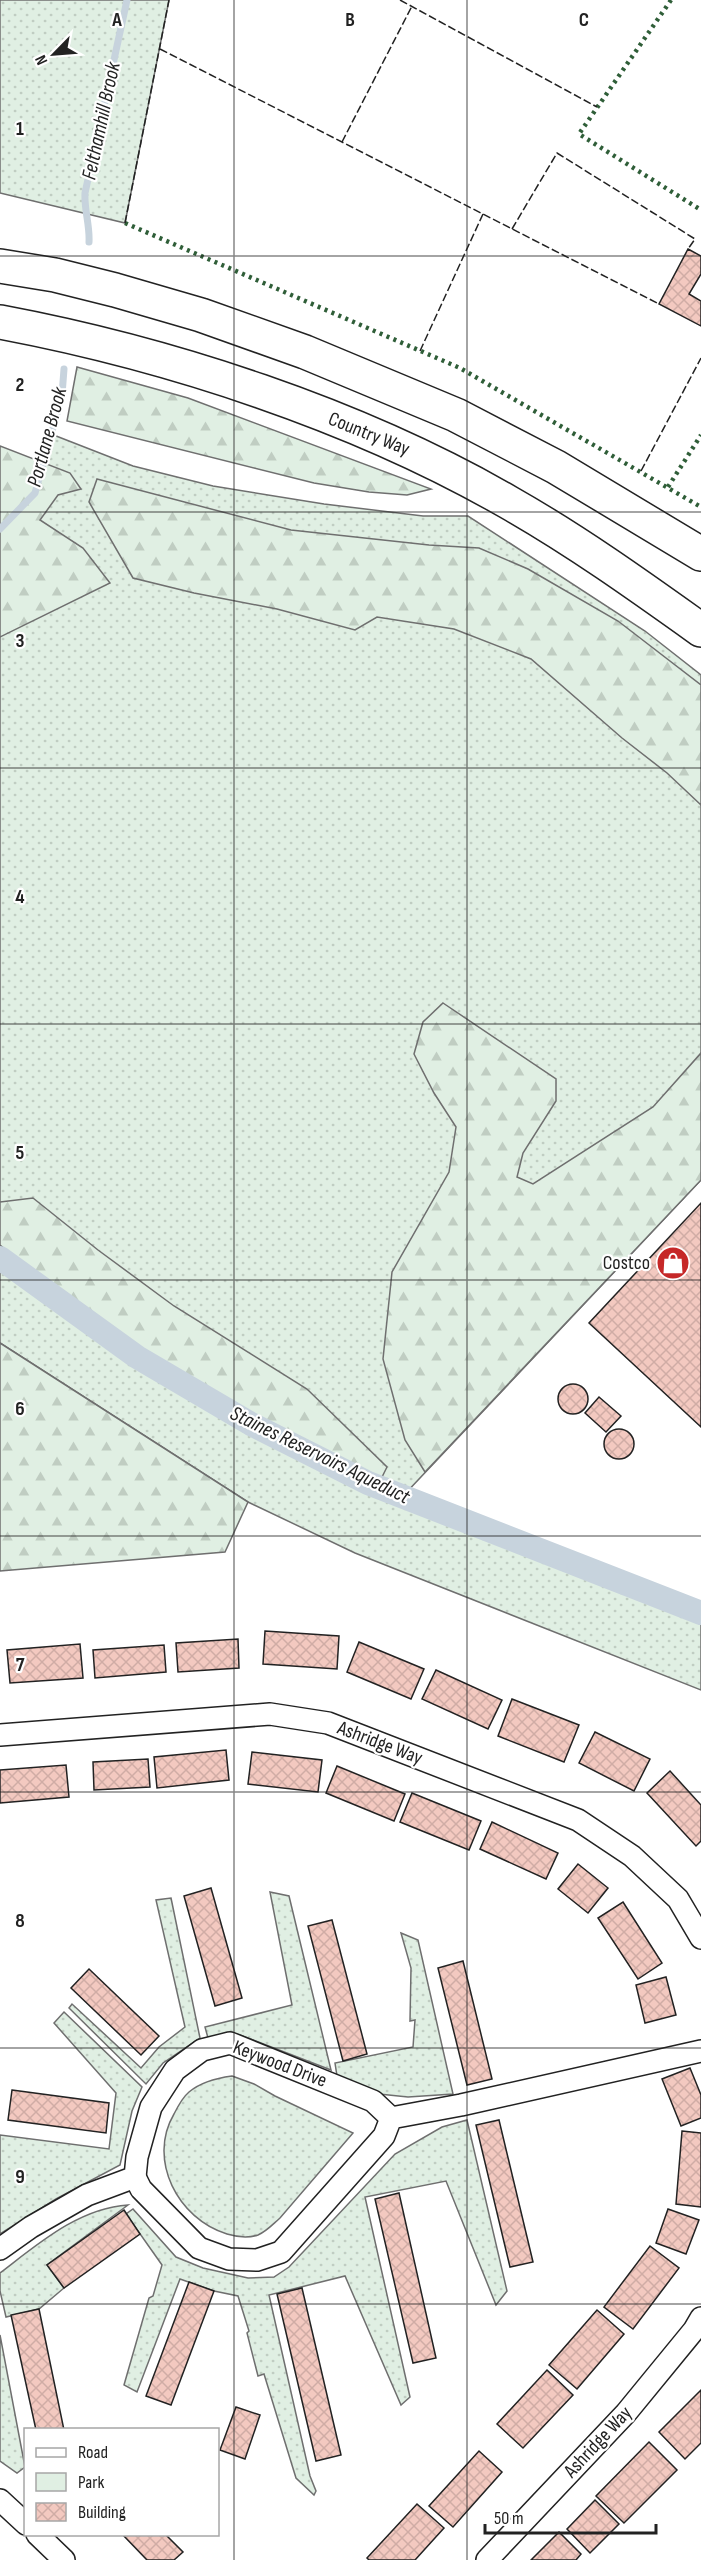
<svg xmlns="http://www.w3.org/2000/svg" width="701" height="2560" font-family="'Sofia Sans Condensed',sans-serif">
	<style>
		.green { fill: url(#green-dots); stroke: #6f6f6f; stroke-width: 1.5 }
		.forest { fill: url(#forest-firs); stroke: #6f6f6f; stroke-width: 1.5 }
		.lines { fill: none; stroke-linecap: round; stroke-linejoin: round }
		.stream { stroke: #c7d3dd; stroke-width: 7 }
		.canal { stroke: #c7d3dd; stroke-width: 24 }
		.building { fill: url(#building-cross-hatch); stroke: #222; stroke-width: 1.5 }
		.street-casing { stroke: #222; stroke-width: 24 }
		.highway-casing { stroke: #222; stroke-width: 36 }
		.street { stroke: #fff; stroke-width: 21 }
		.highway { stroke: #fff; stroke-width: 33 }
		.hedge { stroke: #2f5e38; stroke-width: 4.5; stroke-dasharray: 3 4.5; stroke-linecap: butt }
		.fence { stroke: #222; stroke-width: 1.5; stroke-dasharray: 8 3; stroke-linecap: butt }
		.grid { fill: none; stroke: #222; stroke-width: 1.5; stroke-opacity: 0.55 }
		.labels { text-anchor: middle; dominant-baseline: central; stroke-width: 4.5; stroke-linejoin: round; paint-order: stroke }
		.street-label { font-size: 20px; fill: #222; stroke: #fff }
		.poi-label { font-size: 20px; fill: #222; stroke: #fff; text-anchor: end }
		.water-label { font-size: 21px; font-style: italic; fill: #222; stroke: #fff }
		.grid-label { font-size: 20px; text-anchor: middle; font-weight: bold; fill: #222; stroke: #fff; stroke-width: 4.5; stroke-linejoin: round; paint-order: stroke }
	</style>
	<defs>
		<pattern id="green-dots" width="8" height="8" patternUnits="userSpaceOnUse" patternTransform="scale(1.5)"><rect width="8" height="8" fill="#e0efe3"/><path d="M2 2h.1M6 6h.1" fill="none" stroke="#c0cdc2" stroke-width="1.8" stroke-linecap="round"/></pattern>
		<pattern id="forest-firs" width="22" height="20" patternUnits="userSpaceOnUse" patternTransform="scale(1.5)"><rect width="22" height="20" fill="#e0efe3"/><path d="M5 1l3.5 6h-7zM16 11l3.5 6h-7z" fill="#c0cdc2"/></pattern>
		<pattern id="building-cross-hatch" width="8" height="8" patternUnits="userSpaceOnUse" patternTransform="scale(1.5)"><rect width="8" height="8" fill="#f3c9c0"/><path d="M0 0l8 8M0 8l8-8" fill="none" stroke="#d0aca5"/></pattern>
	</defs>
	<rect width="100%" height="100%" fill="#fff"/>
	<g class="green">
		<path d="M0,0h169l-44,223 -125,-30z"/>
		<path d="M51,434l82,32 80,20 111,18 99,12h45l177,115 56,44v505l-298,316 298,117v77l-346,-137 -107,-51 -248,-159v-869l35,18z"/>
		<path d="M270,1892l19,4 42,174 -91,-35 -32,3 -3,-11 87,-22z"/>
		<path d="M171,1898l29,140 -37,25 -17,21 -77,-76 3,-4 69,64 18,-21 26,-20 -29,-127z"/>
		<path d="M401,1933l17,7 35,154 -45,3 -29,-3 -42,-18 -2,-13 78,-16 2,-27 -5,1 1,-53z"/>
		<path d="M64,2012l78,75 -10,24 -12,54 -64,34 -56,35v-99l109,14 7,-56 -62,-70z"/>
		<path d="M232,2076l22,8 21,12 78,37 -73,85c-7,6 -13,13 -22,17 -9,3 -21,2 -31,-1 -49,-15 -80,-74 -53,-120 4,-8 9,-17 15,-22 12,-10 28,-14 43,-16z"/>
		<path d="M467,2120l40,171 -11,14 -50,-124 -81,16 45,200 -9,8 -56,-129 -76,19 41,181 6,15 -2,4 -18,-17 -32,-104 -6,2 -11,-43 2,-2 -11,-35 -24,-5 -34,-12 -43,113 -13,-7 25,-87 4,-2 9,-31 -36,-51 7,-5 43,48 27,11 45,10 26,-1 15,-10 106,-113 47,-27z"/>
		<path d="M128,2205l-81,60 17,23 -25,21 -33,8 -6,-26v-18c38,-29 79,-65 128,-68z"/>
		<path d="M0,2335l25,132 -8,6 -17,-12z"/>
	</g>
	<g class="forest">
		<path d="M77,367l111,31 243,91 -24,6 -38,-3 -55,-9 -247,-62z"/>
		<path d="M0,446l70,27 11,16 -23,6 -18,25 43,28 27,35 -110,54z"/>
		<path d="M97,479l194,51 138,15 50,3 49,21 90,52 83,64v120l-34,-32 -45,-35 -91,-79 -77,-30 -77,-12 -22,13 -78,-21 -83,-16 -61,-15 -44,-76z"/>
		<path d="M443,1003l113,76v22l-33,52 -6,24 16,7 120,-77 48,-54v127l-276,292 -20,-32 -22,-81 9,-87 57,-100 7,-45 -22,-34 -20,-39 9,-32z"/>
		<path d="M33,1198l65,52 76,56 133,83 80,78 -6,12 -78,-36 -154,-88 -142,-104 -7,-6v-43z"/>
		<path d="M0,1343l248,159 -23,50 -225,19z"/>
	</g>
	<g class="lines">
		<g class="stream">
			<path d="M89,242c1,-17 -5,-32 -4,-49l42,-193"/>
			<path d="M0,529l35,-36 27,-98 2,-26"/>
		</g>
		<path class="canal" d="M0,1258l137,99 114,67 117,59 333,130"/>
	</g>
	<g class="building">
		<path d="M688,249l13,7v18l-12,20 12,7v25l-42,-22z"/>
		<path d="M701,1203v224l-112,-104z"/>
		<circle cx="573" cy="1399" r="15"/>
		<path d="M599,1397l22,19 -15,16 -21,-19z"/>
		<circle cx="619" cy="1444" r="15"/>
		<path d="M265,1631l74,5 -2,33 -74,-5z"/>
		<path d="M238,1639l1,29 -61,4 -2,-29z"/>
		<path d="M359,1642l65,27 -13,30 -64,-27z"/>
		<path d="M80,1644l3,34 -73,5 -3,-33z"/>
		<path d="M164,1645l2,27 -71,6 -2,-28z"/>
		<path d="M436,1670l66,30 -14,29 -66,-30z"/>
		<path d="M512,1699l67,26 -15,37 -66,-26z"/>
		<path d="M595,1732l55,27 -16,32 -55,-28z"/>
		<path d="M226,1750l3,30 -72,8 -3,-31z"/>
		<path d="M252,1752l70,8 -4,32 -70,-8z"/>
		<path d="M148,1759l2,28 -56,3 -1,-28z"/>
		<path d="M66,1765l3,32 -69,6v-33z"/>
		<path d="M337,1766l68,28 -11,27 -68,-28z"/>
		<path d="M670,1771l31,34v36l-5,5 -49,-53z"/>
		<path d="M412,1793l69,28 -12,29 -69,-28z"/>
		<path d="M492,1822l66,31 -12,26 -66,-30z"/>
		<path d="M578,1864l30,24 -20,25 -30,-24z"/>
		<path d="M211,1888l31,110 -27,8 -31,-110z"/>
		<path d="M623,1902l39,61 -24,16 -40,-61z"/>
		<path d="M332,1920l35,134 -24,7 -35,-135z"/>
		<path d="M463,1961l29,118 -25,6 -29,-117z"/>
		<path d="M89,1969l70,67 -18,19 -70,-67z"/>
		<path d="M666,1977l10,38 -31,8 -9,-38z"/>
		<path d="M690,2068l11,27v23l-20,8 -19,-47z"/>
		<path d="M12,2090l97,13 -3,30 -98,-13z"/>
		<path d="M499,2120l34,142 -23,5 -34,-142z"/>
		<path d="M682,2131l19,2v74l-25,-3z"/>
		<path d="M399,2193l37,165 -23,5 -38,-164z"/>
		<path d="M668,2209l31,11 -13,34 -30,-11z"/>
		<path d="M124,2210l16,24 -76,54 -17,-23z"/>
		<path d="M650,2246l29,22 -46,61 -29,-22z"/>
		<path d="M189,2282l25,9 -43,114 -25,-9z"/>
		<path d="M302,2288l39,167 -25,6 -39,-167z"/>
		<path d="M39,2309l25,121h-28l-25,-115z"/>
		<path d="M597,2310l27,24 -47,55 -28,-24z"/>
		<path d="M547,2370l26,25 -50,53 -26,-24z"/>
		<path d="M701,2390v53l-16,16 -26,-27z"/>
		<path d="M236,2407l24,8 -15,44 -25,-9z"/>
		<path d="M649,2442l28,28 -53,53 -28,-27z"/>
		<path d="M479,2451l23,21 -49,55 -24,-21z"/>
		<path d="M595,2500l24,24 -29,29 -23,-24z"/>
		<path d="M417,2504l27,24 -29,32h-46l-2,-2z"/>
		<path d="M559,2532l22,22 -5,6h-45z"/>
		<path d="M122,2534h43l18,18 -9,8h-27z"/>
	</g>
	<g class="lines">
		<g class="street-casing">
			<g id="street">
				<path d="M0,1735l270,-21 58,9 250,97 54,36 46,43 23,39"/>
				<path d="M135,2177l6,12 58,59 30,11 28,1 24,-8 103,-116 7,-18 70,-13 240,-54"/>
				<path d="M0,2249l31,-22 56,-32 48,-18 2,-20 14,-50 24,-37 27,-20 28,-7 143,58 18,17"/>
				<path d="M0,2500l26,24"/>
				<path d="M37,2534l27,26"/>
				<path d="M487,2560l139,-147 68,-83 7,-12"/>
			</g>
		</g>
		<g class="highway-casing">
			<g id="highway">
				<path d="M0,266l55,9 60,15 86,25 104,37 151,63 100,52 145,87"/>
				<path d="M0,322c170,32 357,93 508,180 67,38 130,83 193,128"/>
			</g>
		</g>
		<use href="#street" class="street"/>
		<use href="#highway" class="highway"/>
		<g class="hedge">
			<path d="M671,0l-92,134 122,76"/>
			<path d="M125,223l335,145 241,139"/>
			<path d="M668,487l33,-52"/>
		</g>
		<g class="fence">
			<path d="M400,0l197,107"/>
			<path d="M160,49l499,255"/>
			<path d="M342,142l70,-136"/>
			<path d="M125,223l44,-223"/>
			<path d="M512,229l45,-76 138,86 -7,10"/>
			<path d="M420,351l63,-137"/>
			<path d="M641,471l60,-113"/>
		</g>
	</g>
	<path class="grid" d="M234,0v2560M467,0v2560M0,256h701M0,512h701M0,768h701M0,1024h701M0,1280h701M0,1536h701M0,1792h701M0,2048h701M0,2304h701"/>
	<defs>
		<g id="shop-disc" transform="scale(1.725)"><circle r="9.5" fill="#c62828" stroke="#fff"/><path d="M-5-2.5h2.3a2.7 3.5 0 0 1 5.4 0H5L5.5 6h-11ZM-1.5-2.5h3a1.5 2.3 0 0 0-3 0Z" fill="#fff"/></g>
	</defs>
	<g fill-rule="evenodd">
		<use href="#shop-disc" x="673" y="1263"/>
	</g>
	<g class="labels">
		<g class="street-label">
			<text transform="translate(369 434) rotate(22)">Country Way</text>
			<text transform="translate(380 1743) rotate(21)">Ashridge Way</text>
			<text transform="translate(280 2064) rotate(21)">Keywood Drive</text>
			<text transform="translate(598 2442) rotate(-47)">Ashridge Way</text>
		</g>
		<g class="poi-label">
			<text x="650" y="1263">Costco</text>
		</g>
		<g class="water-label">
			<text transform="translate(101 121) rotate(-78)">Felthamhill Brook</text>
			<text transform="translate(47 437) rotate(-75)">Portlane Brook</text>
			<text transform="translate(320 1455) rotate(26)">Staines Reservoirs Aqueduct</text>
		</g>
	</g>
	<g class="grid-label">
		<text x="117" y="26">A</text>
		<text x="350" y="26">B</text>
		<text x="584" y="26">C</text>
		<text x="20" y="135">1</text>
		<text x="20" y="391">2</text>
		<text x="20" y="647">3</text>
		<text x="20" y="903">4</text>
		<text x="20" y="1159">5</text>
		<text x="20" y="1415">6</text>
		<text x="20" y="1671">7</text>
		<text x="20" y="1927">8</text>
		<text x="20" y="2183">9</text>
	</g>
	<rect x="24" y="2428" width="195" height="108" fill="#ffffff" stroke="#a7a7a7" stroke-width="1.5"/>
	<rect x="36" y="2448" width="30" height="9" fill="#ffffff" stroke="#a7a7a7" stroke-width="1.5"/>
	<text x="78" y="2458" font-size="18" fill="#222222">Road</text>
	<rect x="36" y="2473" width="30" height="18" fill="#e0efe3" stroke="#a7a7a7" stroke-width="1.5"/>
	<text x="78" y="2488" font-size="18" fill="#222222">Park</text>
	<rect x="36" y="2503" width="30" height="18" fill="url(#building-cross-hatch)" stroke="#a7a7a7" stroke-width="1.5"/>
	<text x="78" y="2518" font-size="18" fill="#222222">Building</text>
	<g transform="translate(54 54) rotate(245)" stroke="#ffffff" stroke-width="4.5" paint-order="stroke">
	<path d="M0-4.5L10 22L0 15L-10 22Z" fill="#222222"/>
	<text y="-9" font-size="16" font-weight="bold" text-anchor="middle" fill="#222222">N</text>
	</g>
	<path d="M485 2524v9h171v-9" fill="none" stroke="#222222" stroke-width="3"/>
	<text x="494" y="2524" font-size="18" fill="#222222" stroke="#ffffff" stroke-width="4.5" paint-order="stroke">50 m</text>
</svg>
